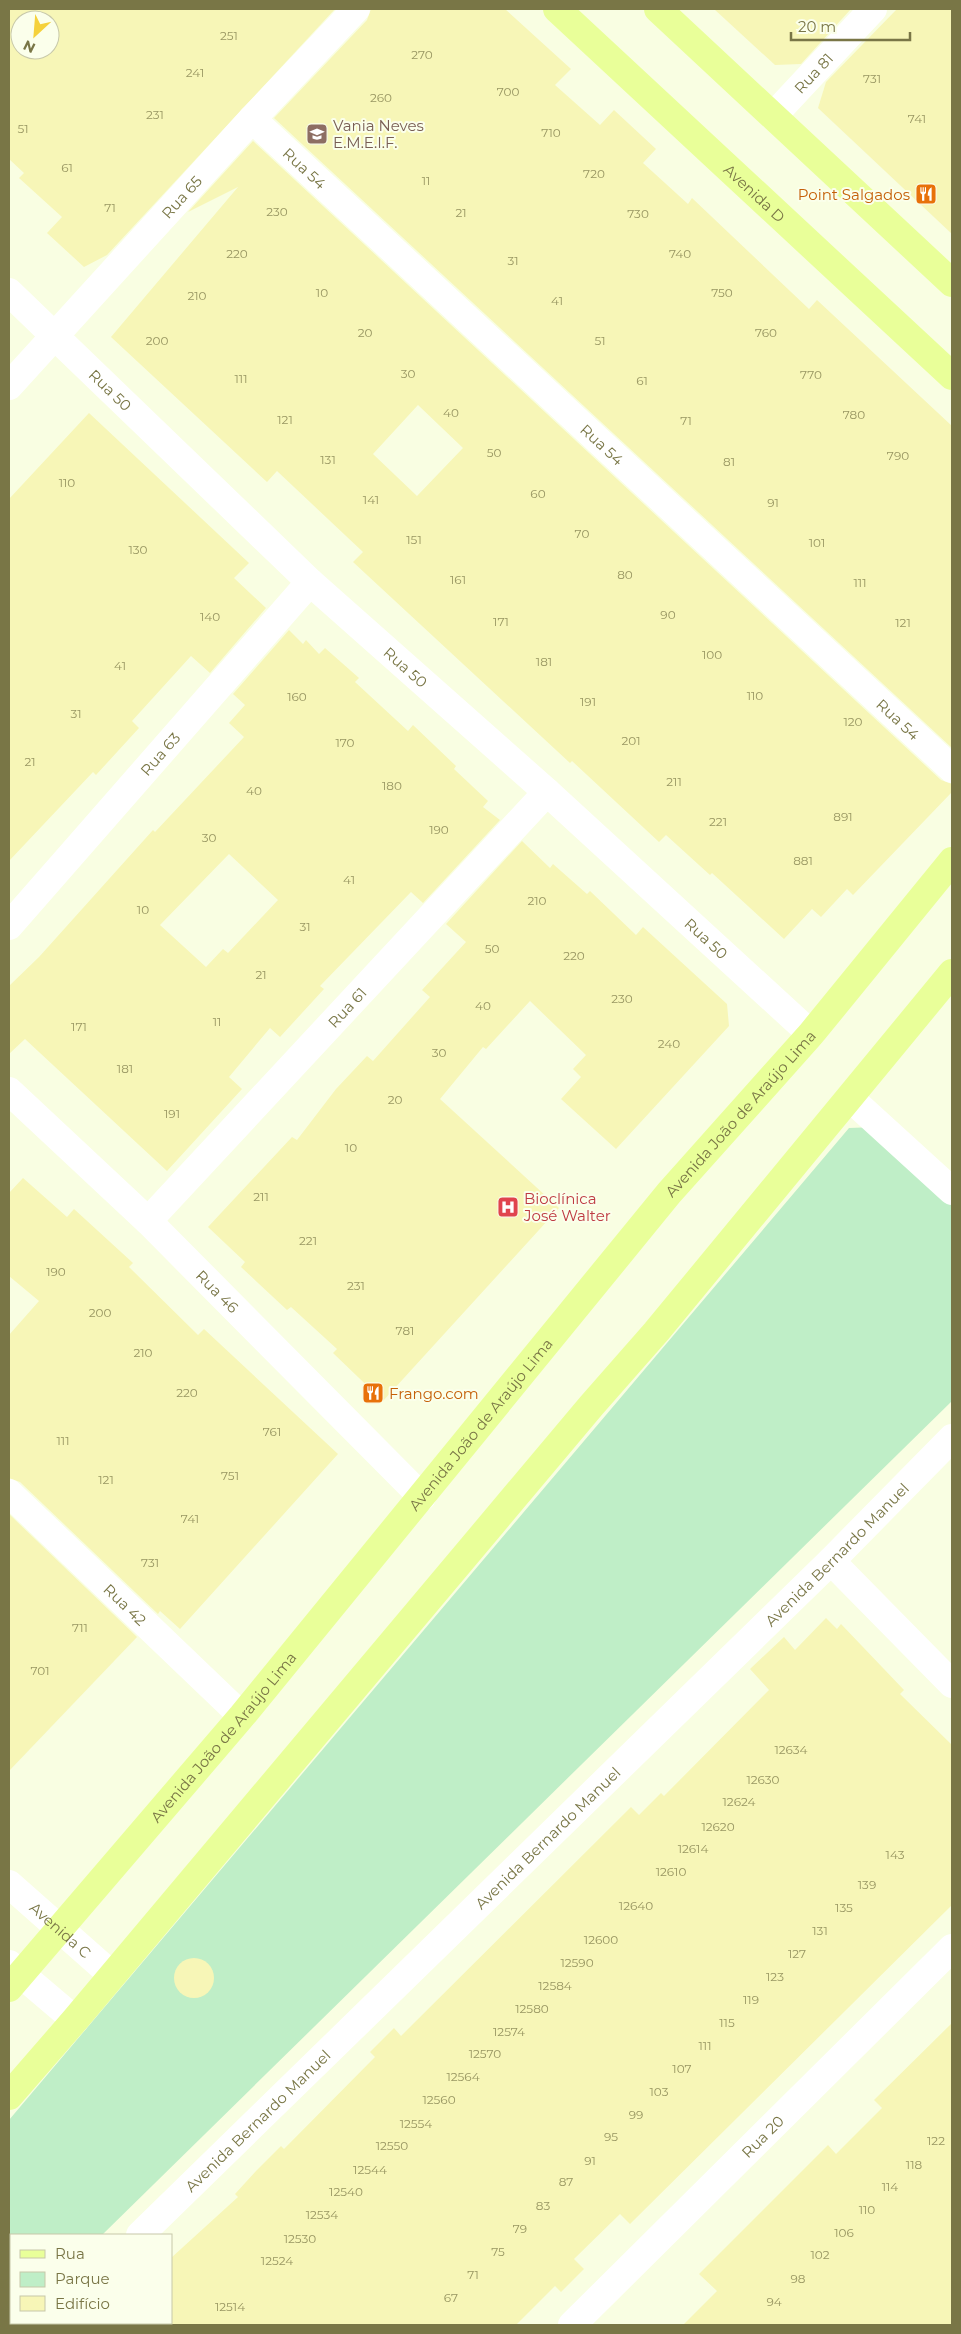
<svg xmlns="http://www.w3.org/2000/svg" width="961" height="2334" font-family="Montserrat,sans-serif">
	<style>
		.green { fill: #bfeec7 }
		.building { fill: #f7f6b7; fill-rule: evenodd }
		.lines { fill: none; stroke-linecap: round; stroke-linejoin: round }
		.minor { stroke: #fff; stroke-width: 28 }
		.major { stroke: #e9ff99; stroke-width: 28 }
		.labels { text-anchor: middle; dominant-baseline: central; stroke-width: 4; stroke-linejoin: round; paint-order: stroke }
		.number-label { font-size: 12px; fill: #989662 }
		.street-label { font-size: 15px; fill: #797646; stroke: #fbffeb }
		.education-label { font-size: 15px; fill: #785e54; stroke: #fbffeb; text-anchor: start }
		.food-label { font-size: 15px; fill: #c56008; stroke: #fbffeb; text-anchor: end }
		.health-label { font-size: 15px; fill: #be3a42; stroke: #fbffeb; text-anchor: start }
	</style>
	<rect width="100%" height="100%" fill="#f9fee2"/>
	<path class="green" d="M876,1127l76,67v207l-850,834h-91l2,88 -4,2v-205l840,-992z"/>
	<g class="building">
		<path d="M9,9h326l-228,246 -23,12 -37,-34 15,-16 -43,-39 5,-5 -15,-14zM20,20h30v30h-30z"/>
		<path d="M371,9h134l66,60 -16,16 45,40 14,-15 42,39 -13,14 45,41 4,-6 117,111 8,-9 135,126v322l-678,-630 93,-98z"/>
		<path d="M714,9h137l-50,55 -26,1z"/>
		<path d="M897,9h55v225l-134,-126 8,-26z"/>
		<path d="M253,141l688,639 11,4v8l-99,103 -6,-6 -26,28 -9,-8 -28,30 -72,-66 -2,2 -44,-40 -7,7 -87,-81 -2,2 -217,-201 10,-10 -86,-81 -10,11 -156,-145 127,-150 -50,25zM418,405l45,43 -46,48 -44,-42z"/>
		<path d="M89,413l160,150 -15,15 32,30 -56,65 -19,-17 -59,65 7,7 -43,47 -3,-3 -84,89v-362z"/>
		<path d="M289,630l14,14 3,-4 13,14 6,-6 34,30 -4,4 53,49 5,-6 43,41 -2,3 34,32 -5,6 17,13 -77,83 -12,-11 -91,94 4,3 -44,48 -10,-9 -41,49 13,12 -75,82 -142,-132 -16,15v-68l30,-29 114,-127 2,2 89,-95 -15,-14 16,-18 -12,-11zM229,854l49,46 -50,53 -5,-4 -17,18 -46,-42z"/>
		<path d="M522,841l28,27 3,-4 34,30 3,-3 46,44 7,-8 84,77 2,22 -113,123 -55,-50 20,-22 -8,-8 13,-14 -56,-54 -44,48 -3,-2 -43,52 119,109 -176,193 -50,-48 4,-4 -46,-42 -4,3 -46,-43 4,-5 -37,-35 84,-90 5,3 39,-51 31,-33 6,5 57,-64 -8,-7 44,-48 -20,-18z"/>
		<path d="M23,1178l44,39 7,-8 59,54 -4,4 69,68 6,-6 134,125 -158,175 -20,-18 -2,3 -138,-132 -11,-4v-143l30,-34 -30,-25v-83z"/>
		<path d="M9,1514l128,123 -128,134z"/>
		<path d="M826,1618l11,11 4,-5 63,66 -4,4 52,51v160l-322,319 -10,-10 -46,45 10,10 -23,23 -6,-6 -39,39h-345v-67l67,-61 -3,-3 21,-23 25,-25 3,3 91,-92 -5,-5 24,-24 7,8 230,-229 8,8 22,-22 3,3 105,-106 -19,-21 34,-32 11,13z"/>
		<circle cx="194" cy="1978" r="20"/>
		<path d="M952,2023v302h-269l34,-34 -18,-17 129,-129 8,9 46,-46 -8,-8z"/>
	</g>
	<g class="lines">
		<g class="minor">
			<path id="s1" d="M773,116l100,-107"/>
			<path id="s2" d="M252,119l700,650"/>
			<path id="s3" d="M9,292l301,290 237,210 264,242"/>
			<path id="s4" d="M9,386l243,-267 104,-110"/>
			<path id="s5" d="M9,926l301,-344"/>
			<path id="s6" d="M9,1091l139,130 274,276"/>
			<path d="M850,1098l102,93"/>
			<path id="s7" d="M148,1221l399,-429"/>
			<path id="s8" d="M9,1493l233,223"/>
			<path d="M831,1561l121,123"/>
			<path id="s9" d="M9,1884l103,91"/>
			<path d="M9,1964l66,56"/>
			<path id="s10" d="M140,2235l691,-674 121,-123"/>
			<path d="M48,2325l2,-2"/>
			<path id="s11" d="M572,2325l380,-377"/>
		</g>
		<g class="major">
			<path id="s12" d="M557,9l395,367"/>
			<path d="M658,9l294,274"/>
			<path id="s13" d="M9,1988l233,-272 427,-523 142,-159 141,-173"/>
			<path d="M9,2096l66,-76 516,-614 65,-74 296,-359"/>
		</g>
	</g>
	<defs>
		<g id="school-square" transform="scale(1.125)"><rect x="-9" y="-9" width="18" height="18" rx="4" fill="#8d6e63" stroke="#fbffeb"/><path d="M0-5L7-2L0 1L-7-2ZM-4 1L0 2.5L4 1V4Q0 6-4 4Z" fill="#fff"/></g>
		<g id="restaurant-square" transform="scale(1.125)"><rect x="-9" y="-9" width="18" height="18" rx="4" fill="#e8710a" stroke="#fbffeb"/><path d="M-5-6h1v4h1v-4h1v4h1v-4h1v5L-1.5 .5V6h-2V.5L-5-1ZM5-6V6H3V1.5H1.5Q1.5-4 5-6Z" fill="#fff"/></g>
		<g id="hospital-square" transform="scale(1.125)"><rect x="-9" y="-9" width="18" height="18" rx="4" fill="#e0444e" stroke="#fbffeb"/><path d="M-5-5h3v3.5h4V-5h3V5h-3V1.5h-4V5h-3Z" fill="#fff"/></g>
	</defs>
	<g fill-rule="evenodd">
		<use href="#school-square" x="317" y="134"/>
		<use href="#restaurant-square" x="926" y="194"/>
		<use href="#hospital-square" x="508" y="1207"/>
		<use href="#restaurant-square" x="373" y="1393"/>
	</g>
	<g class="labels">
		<g class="number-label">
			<text x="229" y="35">251</text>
			<text x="422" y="54">270</text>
			<text x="195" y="72">241</text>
			<text x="872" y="78">731</text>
			<text x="508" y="91">700</text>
			<text x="381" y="97">260</text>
			<text x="155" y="114">231</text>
			<text x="917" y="118">741</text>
			<text x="23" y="128">51</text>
			<text x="551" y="132">710</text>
			<text x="67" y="167">61</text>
			<text x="594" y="173">720</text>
			<text x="426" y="180">11</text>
			<text x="110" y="207">71</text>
			<text x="277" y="211">230</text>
			<text x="461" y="212">21</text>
			<text x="638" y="213">730</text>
			<text x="237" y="253">220</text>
			<text x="680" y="253">740</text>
			<text x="513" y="260">31</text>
			<text x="322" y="292">10</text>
			<text x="722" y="292">750</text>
			<text x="197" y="295">210</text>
			<text x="557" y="300">41</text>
			<text x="365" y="332">20</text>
			<text x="766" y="332">760</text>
			<text x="157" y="340">200</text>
			<text x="600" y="340">51</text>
			<text x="408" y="373">30</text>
			<text x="811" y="374">770</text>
			<text x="241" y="378">111</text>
			<text x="642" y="380">61</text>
			<text x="451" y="412">40</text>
			<text x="854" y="414">780</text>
			<text x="285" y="419">121</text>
			<text x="686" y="420">71</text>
			<text x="494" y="452">50</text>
			<text x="898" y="455">790</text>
			<text x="328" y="459">131</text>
			<text x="729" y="461">81</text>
			<text x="67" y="482">110</text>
			<text x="538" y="493">60</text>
			<text x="371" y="499">141</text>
			<text x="773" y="502">91</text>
			<text x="582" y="533">70</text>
			<text x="414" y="539">151</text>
			<text x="817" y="542">101</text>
			<text x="138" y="549">130</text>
			<text x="625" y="574">80</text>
			<text x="458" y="579">161</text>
			<text x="860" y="582">111</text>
			<text x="668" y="614">90</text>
			<text x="210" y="616">140</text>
			<text x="501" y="621">171</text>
			<text x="903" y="622">121</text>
			<text x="712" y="654">100</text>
			<text x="544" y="661">181</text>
			<text x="120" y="665">41</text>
			<text x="755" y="695">110</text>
			<text x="297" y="696">160</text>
			<text x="588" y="701">191</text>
			<text x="76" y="713">31</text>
			<text x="853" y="721">120</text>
			<text x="631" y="740">201</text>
			<text x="345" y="742">170</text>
			<text x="30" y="761">21</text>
			<text x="674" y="781">211</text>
			<text x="392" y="785">180</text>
			<text x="254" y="790">40</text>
			<text x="843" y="816">891</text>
			<text x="718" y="821">221</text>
			<text x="439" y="829">190</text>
			<text x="209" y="837">30</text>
			<text x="803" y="860">881</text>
			<text x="349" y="879">41</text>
			<text x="537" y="900">210</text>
			<text x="143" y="909">10</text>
			<text x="305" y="926">31</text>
			<text x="492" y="948">50</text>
			<text x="574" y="955">220</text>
			<text x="261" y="974">21</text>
			<text x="622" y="998">230</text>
			<text x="483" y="1005">40</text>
			<text x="217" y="1021">11</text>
			<text x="79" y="1026">171</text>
			<text x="669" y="1043">240</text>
			<text x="439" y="1052">30</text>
			<text x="125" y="1068">181</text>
			<text x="395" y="1099">20</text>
			<text x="172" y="1113">191</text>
			<text x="351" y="1147">10</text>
			<text x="261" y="1196">211</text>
			<text x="308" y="1240">221</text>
			<text x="56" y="1271">190</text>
			<text x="356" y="1285">231</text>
			<text x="100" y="1312">200</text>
			<text x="405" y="1330">781</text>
			<text x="143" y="1352">210</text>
			<text x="187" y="1392">220</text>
			<text x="272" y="1431">761</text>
			<text x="63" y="1440">111</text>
			<text x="230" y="1475">751</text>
			<text x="106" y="1479">121</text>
			<text x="190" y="1518">741</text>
			<text x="150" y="1562">731</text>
			<text x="80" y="1627">711</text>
			<text x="40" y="1670">701</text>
			<text x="791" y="1749">12634</text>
			<text x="763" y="1779">12630</text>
			<text x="739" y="1801">12624</text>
			<text x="718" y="1826">12620</text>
			<text x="693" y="1848">12614</text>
			<text x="895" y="1854">143</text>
			<text x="671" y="1871">12610</text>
			<text x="867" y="1884">139</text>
			<text x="636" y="1905">12640</text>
			<text x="844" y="1907">135</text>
			<text x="820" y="1930">131</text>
			<text x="601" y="1939">12600</text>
			<text x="797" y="1953">127</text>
			<text x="577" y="1962">12590</text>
			<text x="775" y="1976">123</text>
			<text x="555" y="1985">12584</text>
			<text x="751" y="1999">119</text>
			<text x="532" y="2008">12580</text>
			<text x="727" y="2022">115</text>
			<text x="509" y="2031">12574</text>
			<text x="705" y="2045">111</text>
			<text x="485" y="2053">12570</text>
			<text x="682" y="2068">107</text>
			<text x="463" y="2076">12564</text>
			<text x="659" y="2091">103</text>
			<text x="439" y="2099">12560</text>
			<text x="636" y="2114">99</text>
			<text x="416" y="2123">12554</text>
			<text x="611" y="2136">95</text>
			<text x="936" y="2140">122</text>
			<text x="392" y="2145">12550</text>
			<text x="590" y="2160">91</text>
			<text x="914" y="2164">118</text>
			<text x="370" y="2169">12544</text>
			<text x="566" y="2181">87</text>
			<text x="890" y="2186">114</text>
			<text x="346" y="2191">12540</text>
			<text x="543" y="2205">83</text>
			<text x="867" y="2209">110</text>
			<text x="322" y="2214">12534</text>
			<text x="520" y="2228">79</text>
			<text x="844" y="2232">106</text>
			<text x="300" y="2238">12530</text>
			<text x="498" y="2251">75</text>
			<text x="820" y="2254">102</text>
			<text x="277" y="2260">12524</text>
			<text x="473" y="2274">71</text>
			<text x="798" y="2278">98</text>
			<text x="451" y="2297">67</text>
			<text x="774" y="2301">94</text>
			<text x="230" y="2306">12514</text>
		</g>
		<g class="street-label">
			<text stroke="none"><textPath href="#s1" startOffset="59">Rua 81</textPath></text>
			<text stroke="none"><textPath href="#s2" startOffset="72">Rua 54</textPath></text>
			<text stroke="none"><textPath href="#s12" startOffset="270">Avenida D</textPath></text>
			<text stroke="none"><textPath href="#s4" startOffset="256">Rua 65</textPath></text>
			<text stroke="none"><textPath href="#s3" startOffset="141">Rua 50</textPath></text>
			<text stroke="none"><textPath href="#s2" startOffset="478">Rua 54</textPath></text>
			<text stroke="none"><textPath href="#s3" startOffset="546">Rua 50</textPath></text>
			<text stroke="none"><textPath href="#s2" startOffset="882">Rua 54</textPath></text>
			<text stroke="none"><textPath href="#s5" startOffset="229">Rua 63</textPath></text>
			<text stroke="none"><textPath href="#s3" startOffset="951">Rua 50</textPath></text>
			<text stroke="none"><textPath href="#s7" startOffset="292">Rua 61</textPath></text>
			<text stroke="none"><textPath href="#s13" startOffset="1140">Avenida João de Araújo Lima</textPath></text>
			<text stroke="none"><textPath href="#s6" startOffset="289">Rua 46</textPath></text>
			<text stroke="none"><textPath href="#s13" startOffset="735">Avenida João de Araújo Lima</textPath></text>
			<text stroke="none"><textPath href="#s10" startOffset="974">Avenida Bernardo Manuel</textPath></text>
			<text stroke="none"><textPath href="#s8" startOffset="161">Rua 42</textPath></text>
			<text stroke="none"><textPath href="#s13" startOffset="330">Avenida João de Araújo Lima</textPath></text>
			<text stroke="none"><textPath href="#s10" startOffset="569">Avenida Bernardo Manuel</textPath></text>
			<text stroke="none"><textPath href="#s9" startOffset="69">Avenida C</textPath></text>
			<text stroke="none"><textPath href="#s10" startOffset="164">Avenida Bernardo Manuel</textPath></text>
			<text stroke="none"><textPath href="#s11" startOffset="268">Rua 20</textPath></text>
		</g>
		<g class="education-label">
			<text x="333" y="125">Vania Neves<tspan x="333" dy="17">E.M.E.I.F.</tspan></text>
		</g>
		<g class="food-label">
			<text x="910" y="194">Point Salgados</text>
			<text x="389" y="1393" text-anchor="start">Frango.com</text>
		</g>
		<g class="health-label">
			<text x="524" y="1198">Bioclínica<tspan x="524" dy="17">José Walter</tspan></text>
		</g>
	</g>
	<rect width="961" height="2334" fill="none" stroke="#797646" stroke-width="20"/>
	<rect x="10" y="2234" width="162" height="90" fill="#fbffeb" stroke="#c7c8a9"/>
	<rect x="20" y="2250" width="25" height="8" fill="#e9ff99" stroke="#c7c8a9"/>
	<text x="55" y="2259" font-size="15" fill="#797646">Rua</text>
	<rect x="20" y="2272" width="25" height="15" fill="#bfeec7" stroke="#c7c8a9"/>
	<text x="55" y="2284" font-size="15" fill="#797646">Parque</text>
	<rect x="20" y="2296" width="25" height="15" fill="#f7f6b7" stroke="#c7c8a9"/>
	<text x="55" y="2309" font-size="15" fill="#797646">Edifício</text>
	<g transform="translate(35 35) rotate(206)"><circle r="24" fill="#fbffeb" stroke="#c7c8a9"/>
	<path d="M0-4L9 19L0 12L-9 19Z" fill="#f5d13b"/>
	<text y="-8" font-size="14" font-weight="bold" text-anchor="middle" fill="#797646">N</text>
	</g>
	<path d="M791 32v8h119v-8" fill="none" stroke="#797646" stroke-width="2.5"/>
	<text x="798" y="32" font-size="15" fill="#797646" stroke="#fbffeb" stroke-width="4" paint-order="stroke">20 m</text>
</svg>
